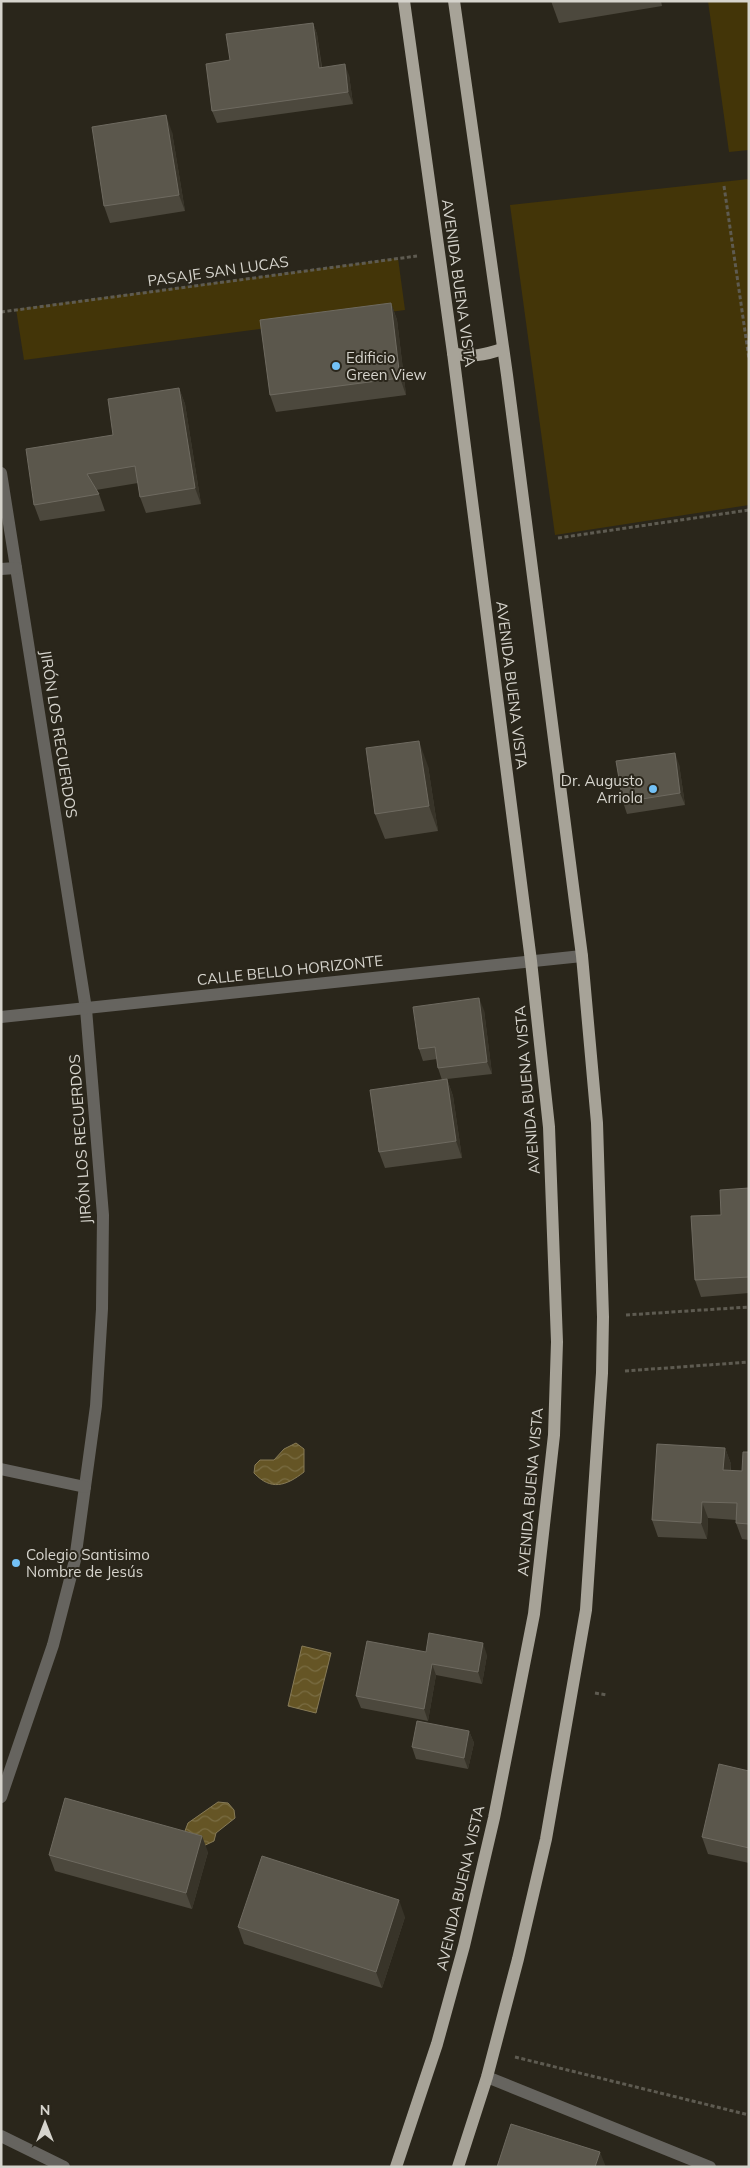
<svg xmlns="http://www.w3.org/2000/svg" width="750" height="2168" font-family="Mulish,sans-serif">
	<style>
		.green { fill: #433508 }
		.water { fill: url(#water-waves); stroke: #877b57 }
		.lines { fill: none; stroke-linecap: round; stroke-linejoin: round }
		.path { stroke: #5e5b51; stroke-width: 3; stroke-dasharray: 4 2.5; stroke-linecap: butt }
		.minor { stroke: #66645f; stroke-width: 12 }
		.major { stroke: #a7a398; stroke-width: 12 }
		.wall { fill: #4c483d }
		.shaded-wall { fill: #383429 }
		.building { fill: #5b574c; stroke: #6e6a60 }
		.poi-dot { fill: #73c1f6; stroke: #2a261b; stroke-width: 2 }
		.labels { text-anchor: middle; dominant-baseline: central; stroke-width: 4; stroke-linejoin: round; paint-order: stroke }
		.street-label { font-size: 15px; fill: #d6d4cd; stroke: #2a261b }
		.poi-label { font-size: 15px; fill: #d6d4cd; stroke: #2a261b; text-anchor: start }
	</style>
	<defs>
		<pattern id="water-waves" width="16" height="10" patternUnits="userSpaceOnUse" patternTransform="scale(1.25)"><rect width="16" height="10" fill="#655525"/><path d="M0 5q4-4 8 0t8 0" fill="none" stroke="#7a6d43"/></pattern>
	</defs>
	<rect width="100%" height="100%" fill="#2a261b"/>
	<g class="green">
		<path d="M708,1h41v149l-20,2z"/>
		<path d="M749,179v326l-194,30 -45,-330z"/>
		<path d="M398,258l7,52 -381,50 -8,-51z"/>
	</g>
	<g class="water">
		<path d="M296,1443l8,6v23c-18,14 -33,19 -50,1l1,-8 5,-5h14l10,-11z"/>
		<path d="M302,1646l29,7 -15,60 -28,-7z"/>
		<path d="M218,1802l10,1 6,7 1,8 -19,15 -2,8 -15,7 -14,-17 3,-8z"/>
	</g>
	<g class="lines">
		<g class="path">
			<path d="M724,186l25,173"/>
			<path d="M1,312l416,-56"/>
			<path d="M558,538l191,-28"/>
			<path d="M626,1315l123,-8"/>
			<path d="M625,1371l124,-9"/>
			<path d="M595,1693l12,2"/>
			<path d="M515,2057l234,58"/>
		</g>
		<g class="minor">
			<path d="M1,473l85,536 17,206 -1,94 -6,97 -21,154 -22,85 -52,152"/>
			<path d="M1,569l15,-1"/>
			<path d="M1,1017l581,-61"/>
			<path d="M1,1469l84,18"/>
			<path d="M487,2077l223,90"/>
			<path d="M1,2136l63,31"/>
		</g>
		<g class="major">
			<path d="M454,1l53,374 75,581 15,167 6,194 -1,56 -16,237 -40,229 -28,120 -31,118 -29,90"/>
			<path d="M453,353c17,5 32,2 49,-4"/>
			<path d="M396,2167l41,-123 27,-98 30,-128 40,-204 20,-179 3,-93 -8,-215 -18,-166 -78,-608 -49,-352"/>
		</g>
	</g>
	<g class="wall">
		<path d="M551,1h110l1,5 -103,17z"/>
		<path d="M313,23l4,11 5,33 27,8 4,29 -136,19 -5,-12 18,-51z"/>
		<path d="M172,132l13,79 -75,12 -6,-17z"/>
		<path d="M391,303l6,17 9,75 -130,17 -6,-17z"/>
		<path d="M179,388l6,16 16,100 -55,9 -6,-16 -2,-14 -42,7 3,4 6,17 -65,10 -6,-16 79,-70z"/>
		<path d="M679,764l6,41 -58,9 -4,-12z"/>
		<path d="M428,766l10,65 -53,8 -10,-25z"/>
		<path d="M484,1010l8,64 -45,5 6,17 9,62 -77,10 -6,-16 63,-72 -4,-12 -1,-9 -14,2 -4,-12z"/>
		<path d="M749,1188v105l-48,4 -6,-17 26,-65z"/>
		<path d="M725,1448l6,16v7h11l7,-19v88l-7,-1 -6,-16v-3l-28,-2 -1,21 -49,-2 -6,-17z"/>
		<path d="M426,1652l61,3 -5,29 -46,-9 -8,46 -67,-13 -5,-12z"/>
		<path d="M469,1731l5,12 -6,26 -52,-10 -4,-12z"/>
		<path d="M749,1771v92l-41,-9 -6,-17z"/>
		<path d="M208,1852l-16,57 -137,-38 -6,-16z"/>
		<path d="M405,1917l-23,71 -138,-44 -6,-17z"/>
	</g>
	<g class="shaded-wall">
		<path d="M313,23l4,11 6,45 -4,-11z"/>
		<path d="M345,64l4,11 4,29 -5,-12z"/>
		<path d="M166,115l6,17 13,79 -6,-16z"/>
		<path d="M391,303l6,17 9,75 -6,-17z"/>
		<path d="M179,388l6,16 16,100 -6,-16z"/>
		<path d="M419,741l9,25 10,65 -9,-25z"/>
		<path d="M675,753l4,11 6,41 -5,-12z"/>
		<path d="M479,998l5,12 8,64 -5,-12z"/>
		<path d="M447,1079l6,17 9,62 -6,-17z"/>
		<path d="M725,1448l6,16 -2,23 -6,-17z"/>
		<path d="M702,1502l6,16 -1,21 -6,-16z"/>
		<path d="M483,1643l4,12 -5,29 -4,-12z"/>
		<path d="M432,1664l4,11 -8,46 -4,-12z"/>
		<path d="M469,1731l5,12 -6,26 -4,-11z"/>
		<path d="M202,1836l6,16 -16,57 -6,-16z"/>
		<path d="M399,1900l6,17 -23,71 -6,-16z"/>
		<path d="M600,2152l6,15h-11z"/>
	</g>
	<g class="building">
		<path d="M313,23l6,45 26,-4 3,28 -136,19 -6,-47 24,-4 -4,-26z"/>
		<path d="M166,115l13,80 -75,11 -12,-79z"/>
		<path d="M391,303l9,75 -130,17 -10,-75z"/>
		<path d="M179,388l16,100 -55,9 -5,-31 -48,8 12,20 -65,11 -8,-56 87,-14 -5,-36z"/>
		<path d="M419,741l10,65 -54,8 -9,-66z"/>
		<path d="M675,753l5,40 -57,9 -7,-41z"/>
		<path d="M479,998l8,64 -49,6 -3,-21 -16,2 -6,-42z"/>
		<path d="M447,1079l9,62 -77,11 -9,-62z"/>
		<path d="M749,1188v89l-54,3 -4,-64 30,-1 -1,-25z"/>
		<path d="M657,1444l68,4 -2,22 19,1 1,-19h6v72l-13,-1 1,-20 -35,-1 -1,21 -49,-3z"/>
		<path d="M429,1633l54,10 -5,29 -46,-8 -8,45 -68,-13 11,-55 59,11z"/>
		<path d="M417,1721l52,10 -5,27 -52,-11z"/>
		<path d="M719,1764l30,7v77l-47,-11z"/>
		<path d="M65,1798l137,38 -16,57 -137,-38z"/>
		<path d="M262,1856l137,44 -23,72 -138,-45z"/>
		<path d="M511,2124l89,28 -5,15h-98z"/>
	</g>
	<g class="poi-dot">
		<circle cx="336" cy="366" r="5"/>
		<circle cx="653" cy="789" r="5"/>
		<circle cx="16" cy="1563" r="5"/>
	</g>
	<g class="labels">
		<g class="street-label">
			<text transform="translate(218 271) rotate(-8)">PASAJE SAN LUCAS</text>
			<text transform="translate(459 283) rotate(82)">AVENIDA BUENA VISTA</text>
			<text transform="translate(512 685) rotate(83)">AVENIDA BUENA VISTA</text>
			<text transform="translate(59 734) rotate(81)">JIRÓN LOS RECUERDOS</text>
			<text transform="translate(290 970) rotate(-6)">CALLE BELLO HORIZONTE</text>
			<text transform="translate(527 1090) rotate(-95)">AVENIDA BUENA VISTA</text>
			<text transform="translate(80 1139) rotate(-94)">JIRÓN LOS RECUERDOS</text>
			<text transform="translate(530 1492) rotate(-85)">AVENIDA BUENA VISTA</text>
			<text transform="translate(460 1888) rotate(-77)">AVENIDA BUENA VISTA</text>
		</g>
		<g class="poi-label">
			<text x="346" y="357">Edificio<tspan x="346" dy="17">Green View</tspan></text>
			<text x="643" y="780" text-anchor="end">Dr. Augusto<tspan x="643" dy="17">Arriola</tspan></text>
			<text x="26" y="1554">Colegio Santisimo<tspan x="26" dy="17">Nombre de Jesús</tspan></text>
		</g>
	</g>
	<rect width="750" height="2168" fill="none" stroke="#d6d4cd" stroke-width="5"/>
	<g transform="translate(45 2123)" stroke="#2a261b" stroke-width="4" paint-order="stroke">
	<path d="M0-4L9 19L0 12L-9 19Z" fill="#d6d4cd"/>
	<text y="-8" font-size="14" font-weight="bold" text-anchor="middle" fill="#d6d4cd">N</text>
	</g>
</svg>
